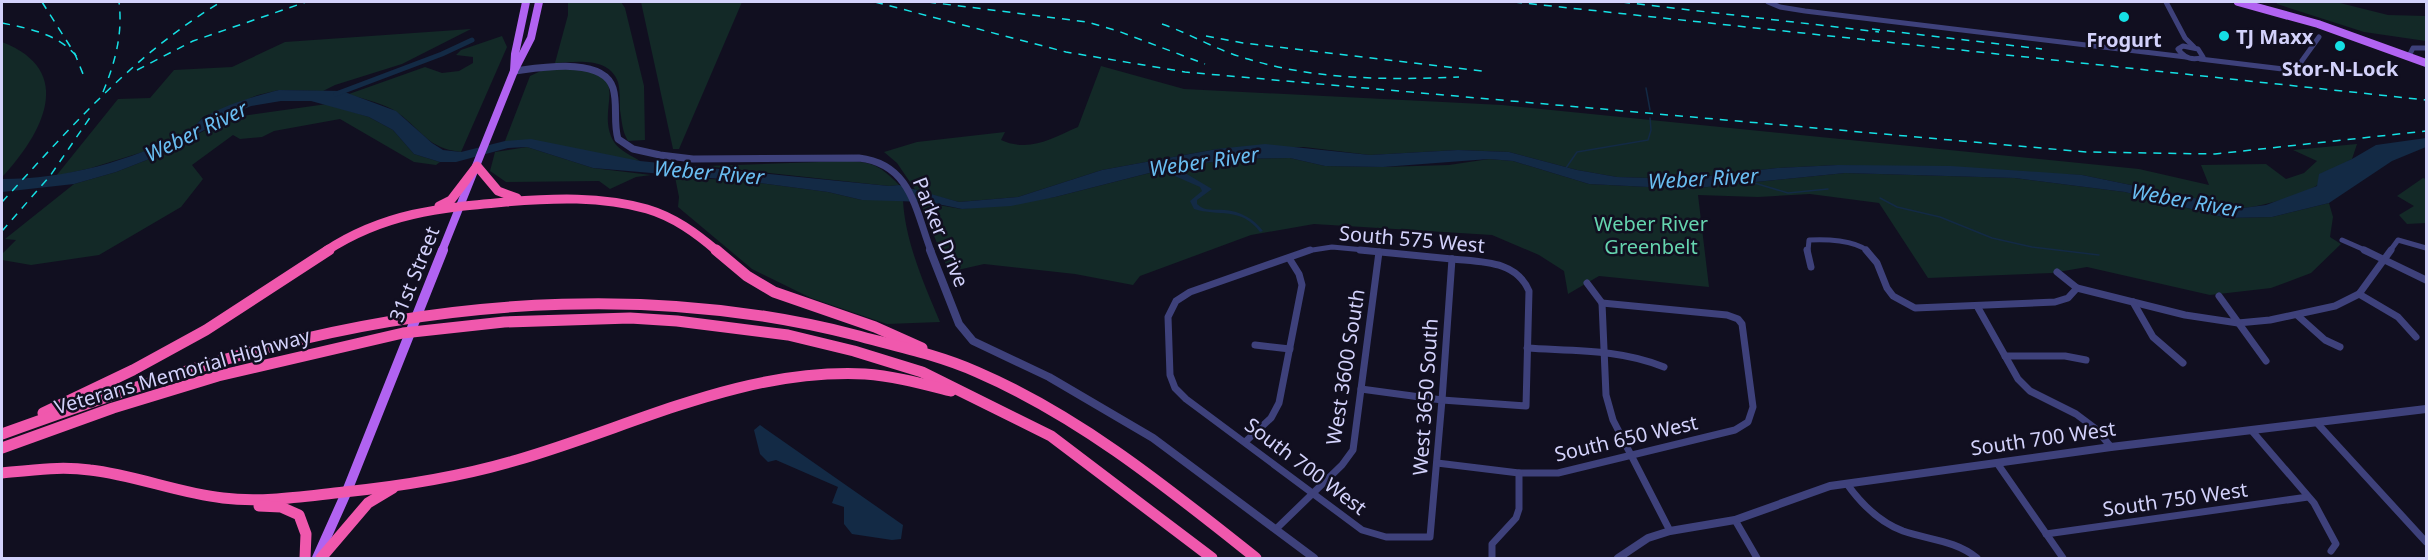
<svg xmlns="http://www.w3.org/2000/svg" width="2428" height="560" font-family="'Noto Sans',sans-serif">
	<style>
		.green { fill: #132927 }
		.water { fill: #132a45 }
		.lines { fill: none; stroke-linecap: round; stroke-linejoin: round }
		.stream { stroke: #132a45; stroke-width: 1.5 }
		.canal { stroke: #132a45; stroke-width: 5 }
		.minor-far1 { stroke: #3e417b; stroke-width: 5 }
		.minor { stroke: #3e417b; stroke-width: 7 }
		.tertiary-far1 { stroke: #3e417b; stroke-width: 7 }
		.tertiary { stroke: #3e417b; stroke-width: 8 }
		.primary-far1 { stroke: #b163f1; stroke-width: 8 }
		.primary { stroke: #b163f1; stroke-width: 10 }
		.motorway-far1 { stroke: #f058ad; stroke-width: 9 }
		.motorway { stroke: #f058ad; stroke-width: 11 }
		.rail { stroke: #15e0e4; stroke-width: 1.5; stroke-dasharray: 8 7; stroke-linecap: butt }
		.poi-dot { fill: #15e0e4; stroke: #110f20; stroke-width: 2 }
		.labels { text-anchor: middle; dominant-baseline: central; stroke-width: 5; stroke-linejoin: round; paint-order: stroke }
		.poi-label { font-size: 20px; font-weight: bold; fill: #d3d2fb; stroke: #110f20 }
		.park-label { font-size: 20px; fill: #65d4af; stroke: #110f20 }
		.street-label { font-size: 20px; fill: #d3d2fb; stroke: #110f20 }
		.water-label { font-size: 21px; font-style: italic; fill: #69bdf1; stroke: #110f20 }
	</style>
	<rect width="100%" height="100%" fill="#110f20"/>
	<g class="green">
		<path d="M568,2h53l4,6 19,78 1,54 -17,1c-6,-10 -6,-19 -8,-31 0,-9 0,-20 -2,-28 -9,-26 -43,-20 -63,-19l13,-48z"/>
		<path d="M641,2h101l-63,147h-6z"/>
		<path d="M2276,2h60l52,13 38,1v25l-62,-9 -87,-28z"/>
		<path d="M471,29l-69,35 -67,21 -12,6 -44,-1 -21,5 -55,22 -12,14 -45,20 -55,17 -35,8 62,-77 32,-1 24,-28 58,-3 53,-25z"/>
		<path d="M502,36l5,11 -46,105c-34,-4 -38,-21 -63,-39 -13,-10 -34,-13 -49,-19l76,-27 17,6 17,-2 14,-8v-6l-17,-2 5,-5z"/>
		<path d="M2,42c75,29 40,92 0,135z"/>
		<path d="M1101,66l83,23 318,16 637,64 70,16 -8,-20 65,-1 20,15 18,-6 13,-12 -24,-11 64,-6 -5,15c-14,7 -21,16 -33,25 -16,12 -56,22 -76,24l-161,-33 -244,-10 -61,3 -95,11 -65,-2 -40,-7 -68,-18 -51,-2 -88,5 -66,-8 -87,2 -115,21 -84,27 -59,5 -43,-11 -19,-28 -13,-11 33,-10 88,-10 -4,8c29,13 51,-2 77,-13z"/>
		<path d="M569,69c69,3 24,38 45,73 5,8 18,14 26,19l-135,-20 25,-65 13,-6z"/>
		<path d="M327,104l42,13 24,13 21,24 26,8 -4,3 -22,-3 -74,-43 -66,12 -12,6 -22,2 -7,-4 -41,30 11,14 -22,28 -82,48 -68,10 -29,-5v-6l14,-14 -11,-1 69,-55 42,-12 41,-16 71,-38z"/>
		<path d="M527,147l66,21 58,7 -15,2 -26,12 -11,-8 -93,1 -16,-11 5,-19z"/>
		<path d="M1290,158l35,8 58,1 66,-2 40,-6 24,2 76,23 99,5 157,-16 170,5 110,14 101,26 46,-1 57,-14 4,14 -3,20 11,7 -30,29 -40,15 -61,7 -123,-28 -35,6 -124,5 -49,-75 -69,-9 -52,3 -60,-2 11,92 -110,-11 -31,18 -4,-23 -25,-16 -47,-20 -178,-11 -63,11 -111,41 -7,9 -58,-11 -91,-10 -35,8 -29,-70 42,7 93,-12 118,-30 62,-8z"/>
		<path d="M847,161c27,1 33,5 52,24l-10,1 -184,-20z"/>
		<path d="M675,177l70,4 83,11 34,8h41c2,41 21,84 37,122l-53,2 -76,-26 -59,-29 -74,-62 1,-10z"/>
		<path d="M2423,178l3,1v44l-19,1 -8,-9 15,-9 -17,-10z"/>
	</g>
	<g class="water">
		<path d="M279,90l63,1 54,20 36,32 11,7 18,2 44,-11 26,-2 109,22 249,25 10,-1 60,17 59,-5 84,-27 115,-21 48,-5 105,11 88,-5 51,2 68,18 40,7 65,2 95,-11 61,-3 113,1 131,9 161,33 23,-3 51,-19 2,-12 33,-15 24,-14 50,-7v9l-34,14 -63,42 -57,14 -46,1 -101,-26 -110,-14 -170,-5 -157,16 -99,-5 -76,-23 -24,-2 -106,8 -58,-1 -35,-8 -55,1 -60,8 37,22 -15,11v4c9,8 16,5 28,6 15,1 29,9 38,21l-3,1c-19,-26 -42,-15 -66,-23l-4,-8 12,-10 -2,-4 -39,-17 -106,27 -44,9 -49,3 -34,-7 -66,-2 -34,-8 -83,-11 -152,-13 -66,-21 -19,1 -52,14h-16l-26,-8 -21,-24 -24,-13 -58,-16h-30l-30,5 -16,7 -78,43 -41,16 -42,12 -72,8v-13c64,0 128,-18 186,-47 7,-3 10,-12 17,-15 21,-13 50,-21 74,-27z"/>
		<path d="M760,425l143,100 -2,14 -9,1 -40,-6 -8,-10v-17l-12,-4 6,-16 -62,-27 -8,2 -8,-8 -6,-24z"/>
	</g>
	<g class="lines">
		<g class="stream">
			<path d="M1646,88l4,22"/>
			<path d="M1566,168l11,-16 71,-12 3,-10 -1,-12"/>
			<path d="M1751,182l37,11 40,-4"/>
			<path d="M1880,198l17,9 43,10 52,21 40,9 67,8"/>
		</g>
		<path class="canal" d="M336,94l106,-40 30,-14"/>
		<g class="minor-far1">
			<path d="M1768,2l12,5 25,4 381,46"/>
			<path d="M2166,2l19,36 9,9"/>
			<path d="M2183,46l15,3 5,8c-10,4 -19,1 -25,-8z"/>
			<path d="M2409,56l4,-8h13"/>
			<path d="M2200,59l91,11 5,-1 23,-32"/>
			<path d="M2342,240l25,11"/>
			<path d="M1306,251l26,-4 43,4"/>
			<path d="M1808,251l1,-11c17,-1 45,0 59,11"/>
			<path d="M2390,251l8,-11 28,8"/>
		</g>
		<g class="minor">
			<path d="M1310,250l-120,42 -14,9 -8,16 2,58 5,13 11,11 176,131 24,7h44l12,-137"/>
			<path d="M1360,250l92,9"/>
			<path d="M1807,250l4,17"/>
			<path d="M1866,250l11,13 10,25 6,8 22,12 140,-6 13,-4 9,-10"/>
			<path d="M2364,250l62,30"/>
			<path d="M2057,272l20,16 108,27 53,8 32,-3 65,-14 24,-12 32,-44"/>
			<path d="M1587,283l15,20 4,92 7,25 57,111"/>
			<path d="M2359,294l39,23 18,20"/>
			<path d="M2219,296l47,65"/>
			<path d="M2133,302l20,35 30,26"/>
			<path d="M1977,306l41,73 12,12 46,23 20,15 15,18"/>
			<path d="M2297,315l28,25 15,7"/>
			<path d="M1255,345l35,4"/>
			<path d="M1527,348c46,3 94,1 137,19"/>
			<path d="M2005,356h60l21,4"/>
			<path d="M1361,389l81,11"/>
			<path d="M1442,400l84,6 3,-115c-13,-31 -48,-29 -77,-32"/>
			<path d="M1442,400l10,-141"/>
			<path d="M2317,423l109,119"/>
			<path d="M2252,431l62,72 22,41 -5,7"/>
			<path d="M1245,442l26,-24 8,-15 23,-118 -3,-11 -10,-16"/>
			<path d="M1437,463l82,10h39l177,-43 13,-8 5,-15 -11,-83 -4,-5 -11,-4 -125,-12"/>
			<path d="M1997,463l66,95"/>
			<path d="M1847,484c15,21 32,38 56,47 26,9 52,9 74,27"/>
			<path d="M1735,520l22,38"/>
			<path d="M1276,529l66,-64 11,-15 26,-198"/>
			<path d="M2046,534l262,-37"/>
			<path d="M1492,558v-14l24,-26 3,-9v-36"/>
		</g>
		<path class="tertiary-far1" d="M514,71c25,-3 89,-15 99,17 5,16 0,34 5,51l15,10 27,6 33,4 166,-1c52,6 56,51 72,93"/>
		<g class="tertiary">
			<path d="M930,250l29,74 14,17 76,36 104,61 161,120"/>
			<path d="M1618,558l30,-20 22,-7 65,-11 95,-34 281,-39 315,-38"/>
		</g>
		<g class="primary-far1">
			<path d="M2238,2l80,22 108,39"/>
			<path d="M514,71l1,-17 11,-52"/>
			<path d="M442,251l72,-180 17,-33 8,-36"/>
		</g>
		<path class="primary" d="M317,558l30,-67 96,-241"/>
		<g class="motorway-far1">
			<path d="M439,206l12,-6 26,-34 21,25 19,7"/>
			<path d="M326,251c58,-38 113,-43 180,-49 47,-4 95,-6 141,7 27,8 49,24 70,42"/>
		</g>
		<g class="motorway">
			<path d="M716,250l31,26 27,16 101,35 47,21"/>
			<path d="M43,413l90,-43 73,-40 123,-80"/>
			<path d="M2,434c89,-32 177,-63 268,-87 189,-49 395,-61 585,-12 41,11 84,20 122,37 104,45 192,117 279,186"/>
			<path d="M2,448l111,-40 105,-32 185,-43 101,-11 126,-4 47,3 111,14 66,16 68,21 129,64 161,122"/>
			<path d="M2,473c29,-3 59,-7 88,-3 45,5 88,23 133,28 40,5 82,-2 121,-6 59,-6 116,-15 173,-32 115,-33 224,-92 348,-86 29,2 58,10 86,17"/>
			<path d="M259,506l22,1 18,8 7,19 -1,24"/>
			<path d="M321,558l47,-55 25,-15"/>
		</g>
		<g class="rail">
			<path d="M42,2l33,52 8,20"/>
			<path d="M875,2l191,50 119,20 901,80 129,2 211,-23"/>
			<path d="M928,2l159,20 31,9 87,33"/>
			<path d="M1514,2l912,98"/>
			<path d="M1622,2l257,30"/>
			<path d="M2,23c29,6 57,11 76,35"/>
			<path d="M1162,24c29,10 56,27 86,35 68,21 140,21 211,18"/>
			<path d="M1872,29l170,20"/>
			<path d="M1206,36l37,7 239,28"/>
			<path d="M137,70l56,-29 113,-39"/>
			<path d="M103,92c12,-29 20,-58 16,-90"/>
			<path d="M2,202c68,-74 132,-148 219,-200"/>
			<path d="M2,231l48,-55 41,-60"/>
		</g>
	</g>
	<g class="poi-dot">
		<circle cx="2124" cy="17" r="6"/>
		<circle cx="2224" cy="36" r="6"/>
		<circle cx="2340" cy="46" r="6"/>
	</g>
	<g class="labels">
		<g class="poi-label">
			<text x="2236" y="36" text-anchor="start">TJ Maxx</text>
			<text x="2124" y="39">Frogurt</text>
			<text x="2340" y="68">Stor-N-Lock</text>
		</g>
		<g class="park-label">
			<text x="1651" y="223">Weber River<tspan x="1651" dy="23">Greenbelt</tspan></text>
		</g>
		<g class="street-label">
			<text transform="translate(941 232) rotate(68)">Parker Drive</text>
			<text transform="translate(1412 239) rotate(5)">South 575 West</text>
			<text transform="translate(414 274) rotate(-68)">31st Street</text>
			<text transform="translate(1345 367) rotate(-81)">West 3600 South</text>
			<text transform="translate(182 371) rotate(-16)">Veterans Memorial Highway</text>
			<text transform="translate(1425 397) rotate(-86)">West 3650 South</text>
			<text transform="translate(1626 438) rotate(-13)">South 650 West</text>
			<text transform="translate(2043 438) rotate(-8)">South 700 West</text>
			<text transform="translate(1306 466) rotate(37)">South 700 West</text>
			<text transform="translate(2175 499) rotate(-8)">South 750 West</text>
		</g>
		<g class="water-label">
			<text transform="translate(196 131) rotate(-26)">Weber River</text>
			<text transform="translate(1204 161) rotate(-8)">Weber River</text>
			<text transform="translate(709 172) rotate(5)">Weber River</text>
			<text transform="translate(1703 178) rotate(-3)">Weber River</text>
			<text transform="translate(2186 200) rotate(10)">Weber River</text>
		</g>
	</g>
	<rect width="2428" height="560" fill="none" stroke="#d3d2fb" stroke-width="6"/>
</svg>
